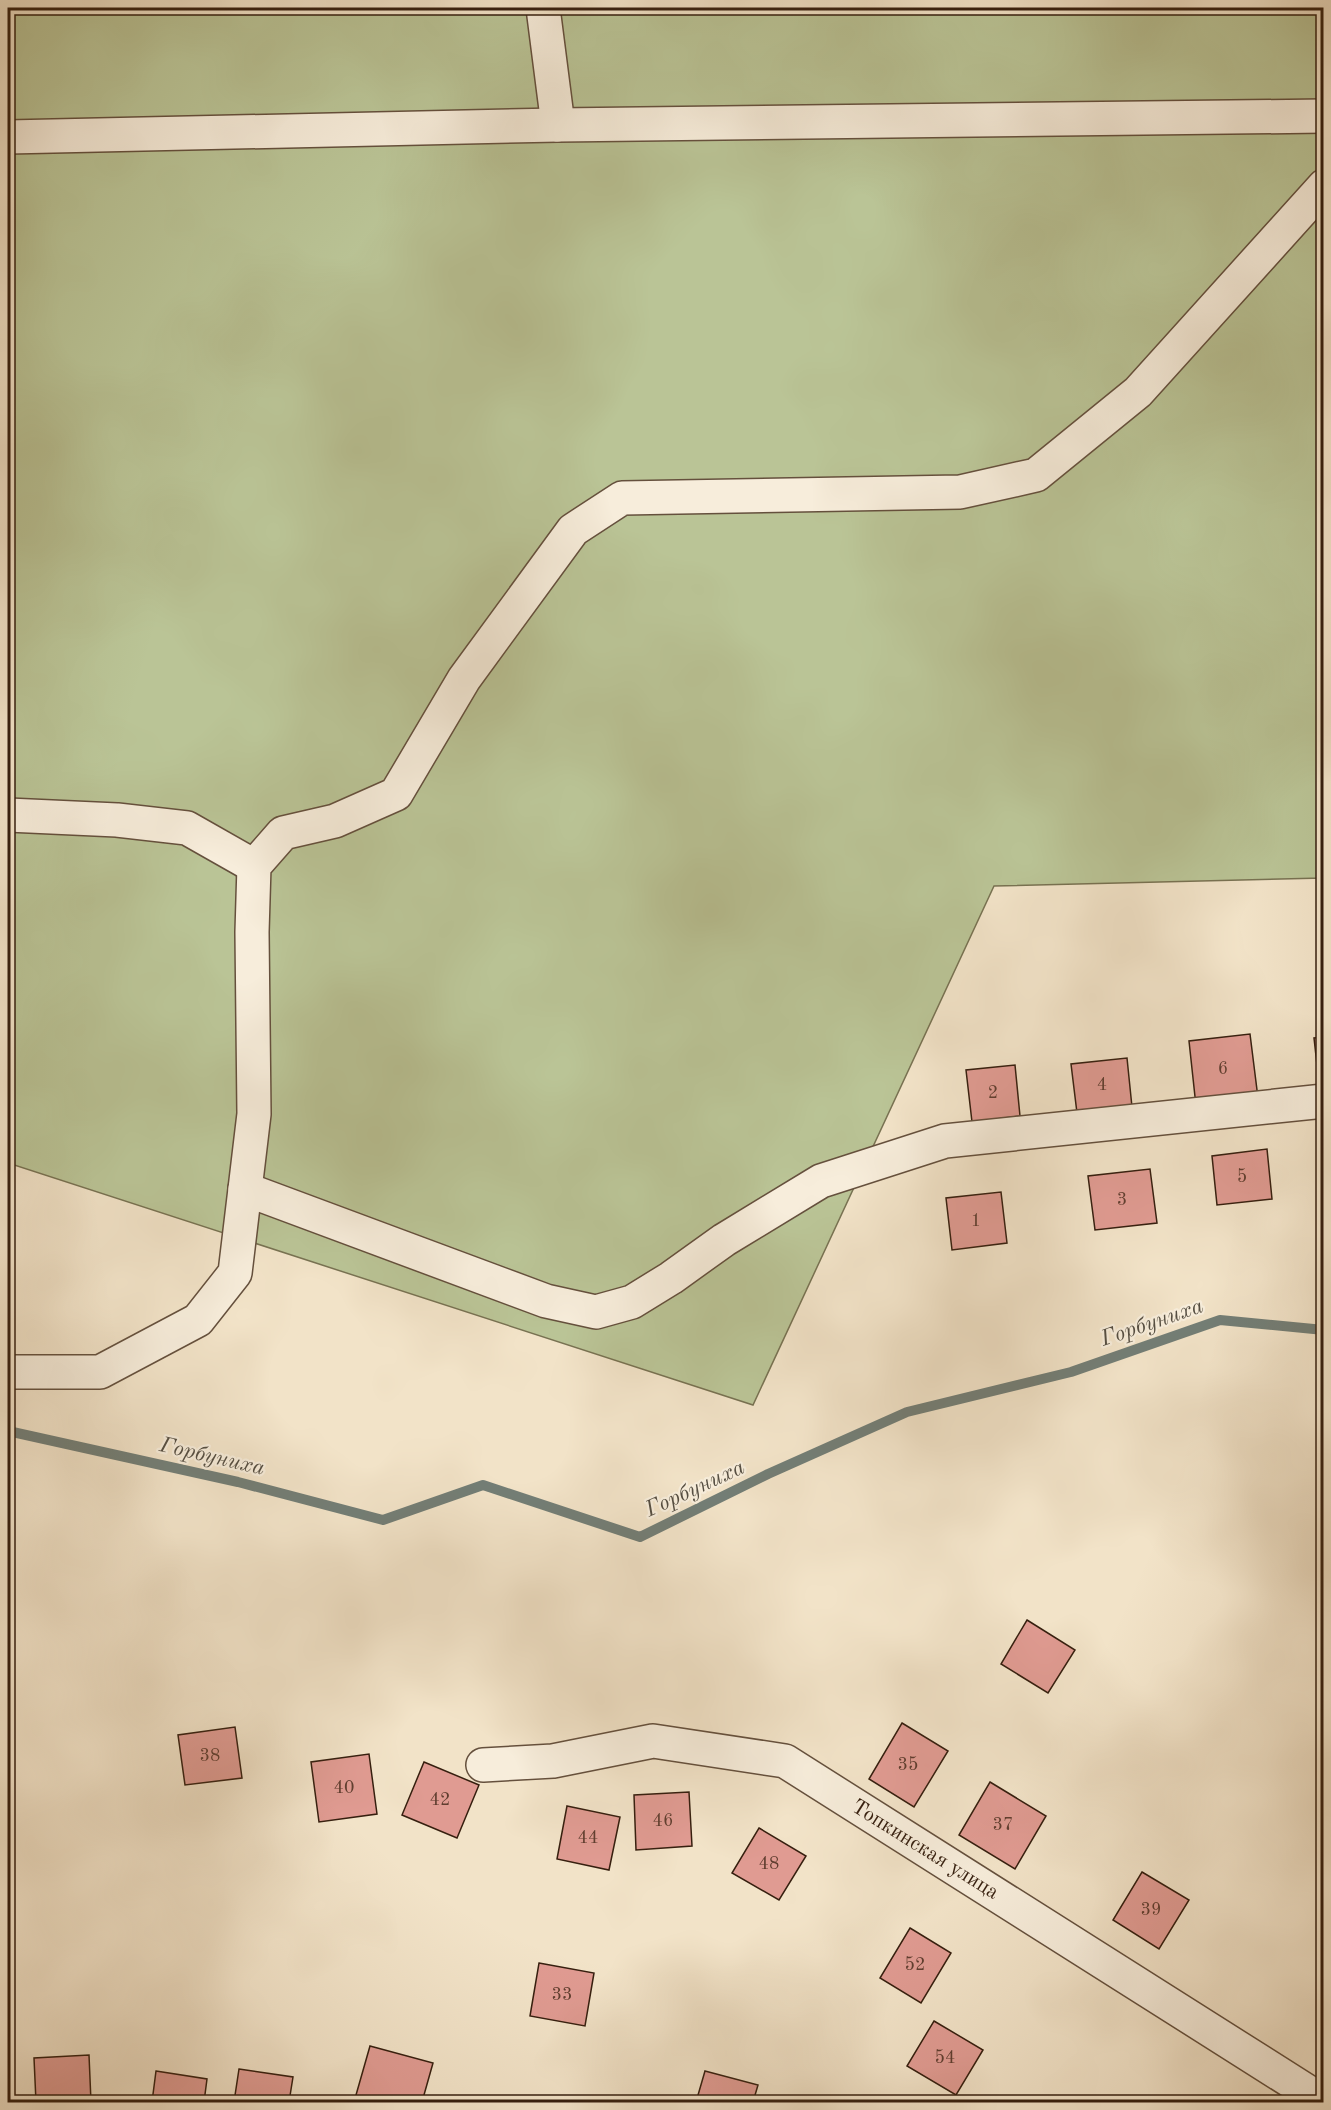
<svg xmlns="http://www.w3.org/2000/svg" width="1331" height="2110" font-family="'Old Standard TT',serif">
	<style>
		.green { fill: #bac496; stroke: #787252; stroke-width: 1.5 }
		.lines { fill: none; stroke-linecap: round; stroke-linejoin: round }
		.stream { stroke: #737e76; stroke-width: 10 }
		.building { fill: #e09b92; stroke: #361f0f; stroke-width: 1.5 }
		.street-casing { stroke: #65503d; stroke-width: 36 }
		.street { stroke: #f7eddb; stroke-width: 33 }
		.labels { text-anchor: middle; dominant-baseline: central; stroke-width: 4.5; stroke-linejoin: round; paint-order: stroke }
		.number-label { font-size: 18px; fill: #603e30 }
		.street-label { font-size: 21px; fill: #361f0f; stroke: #f7eddb }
		.water-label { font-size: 22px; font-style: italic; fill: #554e42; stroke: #f7eddb }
	</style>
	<rect width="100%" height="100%" fill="#f2e3c8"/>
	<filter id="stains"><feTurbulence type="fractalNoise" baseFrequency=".00333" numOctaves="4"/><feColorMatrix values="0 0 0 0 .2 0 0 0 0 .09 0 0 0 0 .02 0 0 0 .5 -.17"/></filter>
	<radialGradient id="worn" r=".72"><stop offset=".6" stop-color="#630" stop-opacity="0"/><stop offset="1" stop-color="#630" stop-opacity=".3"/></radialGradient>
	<path class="green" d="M8,8h1315v870l-329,8 -241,519 -745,-242z"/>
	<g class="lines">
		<path class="stream" d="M8,1431l230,51 145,38 100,-35 157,52 128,-63 139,-62 164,-40 149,-52 104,10"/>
	</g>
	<g class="building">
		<path d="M1250,1034l8,64 -62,8 -7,-65z"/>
		<path d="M1324,1037v54l-4,1 -6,-54z"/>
		<path d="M1127,1058l5,49 -55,6 -6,-49z"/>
		<path d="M1015,1065l5,51 -48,6 -6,-52z"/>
		<path d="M1267,1149l5,50 -55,6 -5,-49z"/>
		<path d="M1150,1169l7,54 -62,7 -7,-54z"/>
		<path d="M1001,1192l6,51 -55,7 -6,-52z"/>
		<path d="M1027,1620l48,30 -27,43 -47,-29z"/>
		<path d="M902,1723l46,28 -34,56 -45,-28z"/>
		<path d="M235,1727l7,51 -57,7 -7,-50z"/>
		<path d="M369,1754l8,60 -58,8 -8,-60z"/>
		<path d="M424,1762l55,23 -22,53 -55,-23z"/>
		<path d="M990,1782l56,34 -31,53 -56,-34z"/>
		<path d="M689,1792l3,54 -56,4 -2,-55z"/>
		<path d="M567,1806l53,11 -11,53 -52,-11z"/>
		<path d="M759,1828l47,28 -27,44 -47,-27z"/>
		<path d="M1142,1872l47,28 -30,49 -46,-29z"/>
		<path d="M910,1928l41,25 -30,50 -41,-25z"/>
		<path d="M539,1963l55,10 -9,53 -55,-10z"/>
		<path d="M934,2021l49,29 -27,45 -49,-29z"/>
		<path d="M370,2046l63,17 -11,39h-68z"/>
		<path d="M89,2055l2,47h-55l-2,-44z"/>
		<path d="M239,2069l54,8 -4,25h-55z"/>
		<path d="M156,2071l51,8 -3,23h-52z"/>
		<path d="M705,2071l53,14 -5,17h-57z"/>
	</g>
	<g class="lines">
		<g class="street-casing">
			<g id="street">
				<path d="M543,8l15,117"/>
				<path d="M8,137l550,-12 766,-9"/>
				<path d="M8,815l109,5 70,8 67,38"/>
				<path d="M245,1189l301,112 50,11 36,-10 39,-24 53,-38 97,-59 124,-40 379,-40"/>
				<path d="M8,1372h92l98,-52 37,-47 19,-159 -2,-182 2,-66 29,-33 52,-12 61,-27 68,-115 109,-149 49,-32 338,-6 76,-17 102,-83 186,-206"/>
				<path d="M483,1765l70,-4 100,-20 132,20 539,341"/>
			</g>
		</g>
		<use href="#street" class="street"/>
	</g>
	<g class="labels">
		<g class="number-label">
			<text x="1223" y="1069">6</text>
			<text x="1102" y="1085">4</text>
			<text x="993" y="1093">2</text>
			<text x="1242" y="1177">5</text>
			<text x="1122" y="1200">3</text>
			<text x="976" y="1221">1</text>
			<text x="210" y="1756">38</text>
			<text x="908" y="1765">35</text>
			<text x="344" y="1788">40</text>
			<text x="440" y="1800">42</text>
			<text x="663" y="1821">46</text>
			<text x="1003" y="1825">37</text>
			<text x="588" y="1838">44</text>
			<text x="769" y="1864">48</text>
			<text x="1151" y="1910">39</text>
			<text x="915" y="1965">52</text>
			<text x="562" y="1995">33</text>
			<text x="945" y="2058">54</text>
		</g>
		<g class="street-label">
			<text transform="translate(925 1850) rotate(32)">Топкинская улица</text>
		</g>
		<g class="water-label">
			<text transform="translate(1152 1323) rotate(-19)">Горбуниха</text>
			<text transform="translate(212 1457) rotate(13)">Горбуниха</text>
			<text transform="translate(695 1489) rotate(-25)">Горбуниха</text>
		</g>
	</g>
	<rect width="1331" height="2110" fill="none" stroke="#f2e3c8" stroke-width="30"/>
	<rect x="9" y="9" width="1313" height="2092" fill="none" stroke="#361f0f" stroke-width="3"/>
	<rect x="15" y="15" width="1301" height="2080" fill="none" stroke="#361f0f" stroke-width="1.5"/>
	<rect width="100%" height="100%" filter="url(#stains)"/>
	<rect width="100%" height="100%" fill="url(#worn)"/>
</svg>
